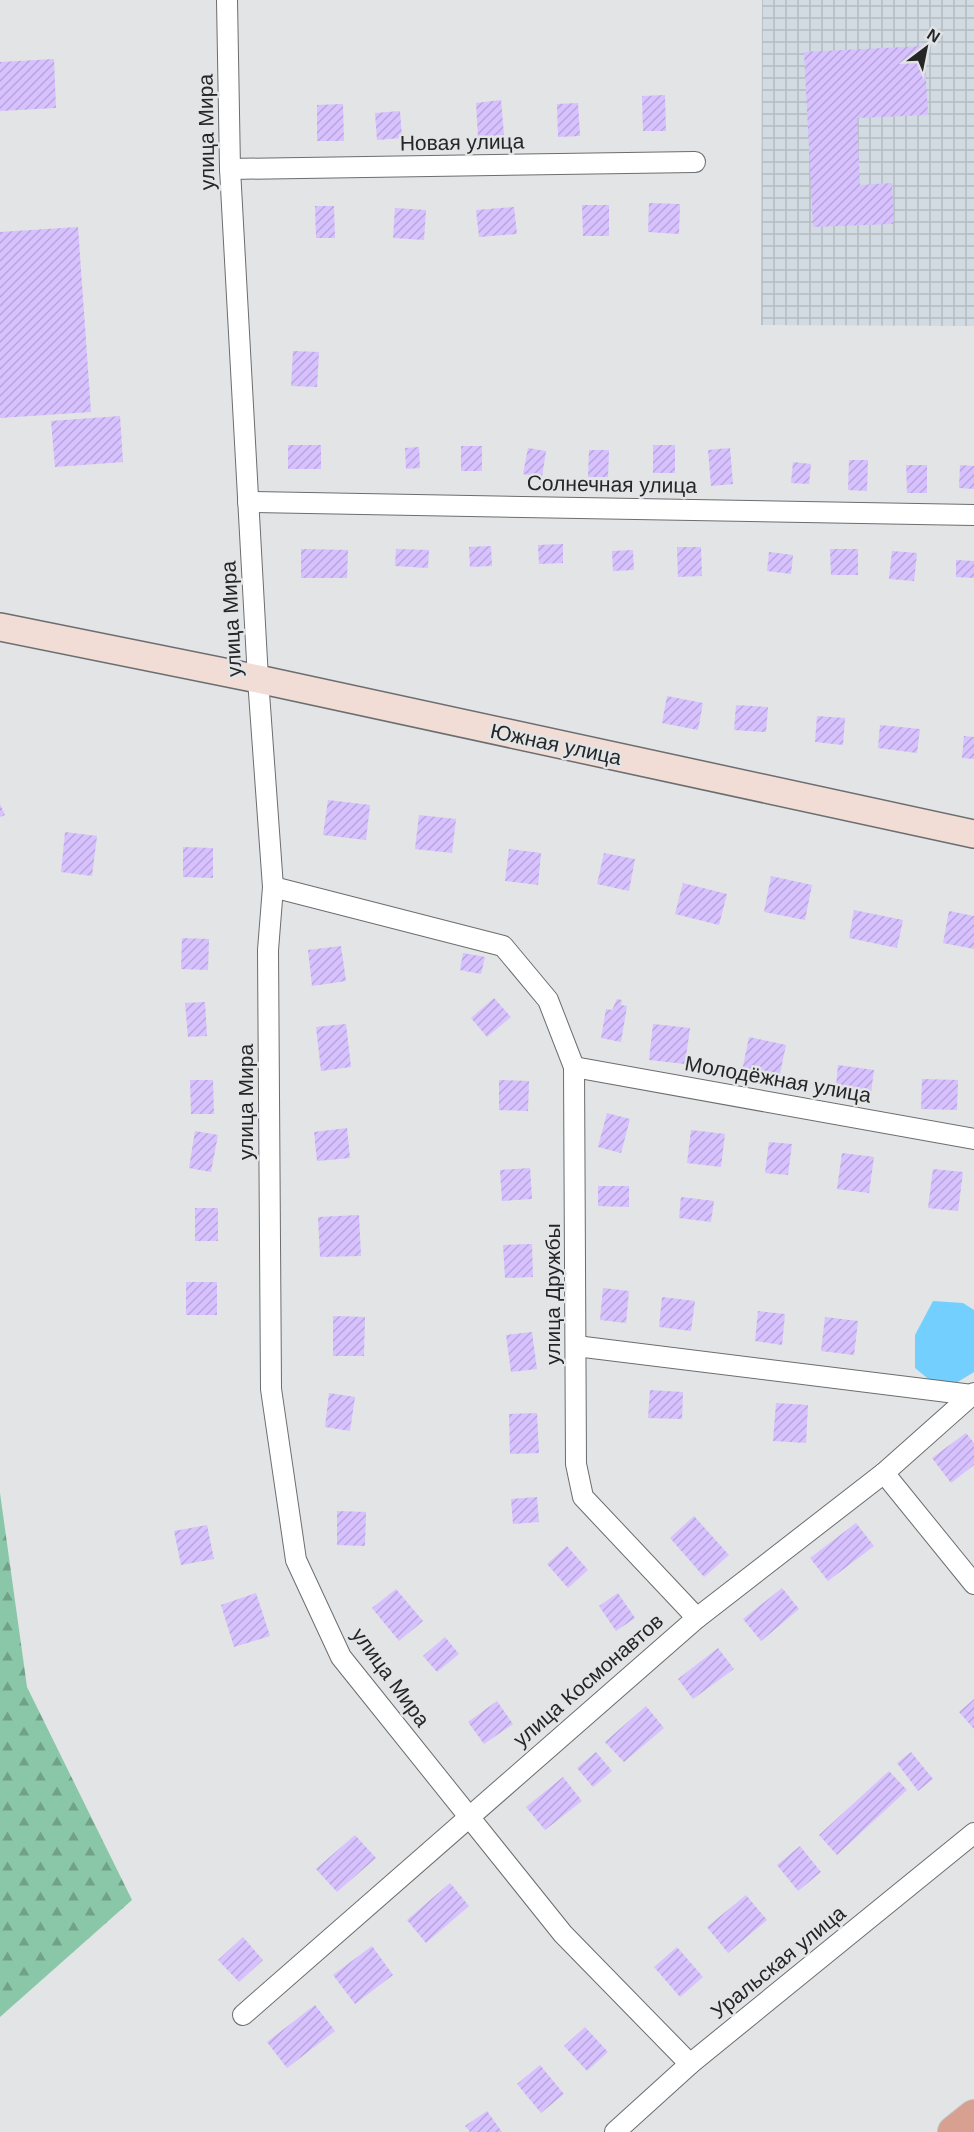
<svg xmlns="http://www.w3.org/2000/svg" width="974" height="2132" font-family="Arial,sans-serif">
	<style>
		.industrial { fill: url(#industrial-grid) }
		.forest { fill: url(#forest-firs) }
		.water { fill: #73cffd }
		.building { fill: url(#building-hatch) }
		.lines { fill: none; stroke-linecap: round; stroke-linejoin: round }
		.minor-casing { stroke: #6b6d6f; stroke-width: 22 }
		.secondary-casing { stroke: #6b6d6f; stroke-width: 30 }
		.trunk-casing { stroke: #c2c2c3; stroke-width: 34 }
		.minor { stroke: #fff; stroke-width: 20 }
		.secondary { stroke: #f1dcd6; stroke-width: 27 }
		.trunk { stroke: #d8a090; stroke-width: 32 }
		.labels { text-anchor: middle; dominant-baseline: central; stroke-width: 5; stroke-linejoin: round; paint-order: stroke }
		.street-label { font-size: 21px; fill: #252627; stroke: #e2e4e6 }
	</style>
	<defs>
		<pattern id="industrial-grid" width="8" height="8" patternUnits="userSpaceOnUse" patternTransform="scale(1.5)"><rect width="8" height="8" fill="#d2dbe2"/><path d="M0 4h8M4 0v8" fill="none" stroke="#b4bcc2"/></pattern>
		<pattern id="forest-firs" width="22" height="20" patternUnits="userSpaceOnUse" patternTransform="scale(1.5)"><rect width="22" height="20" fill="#8ac7a8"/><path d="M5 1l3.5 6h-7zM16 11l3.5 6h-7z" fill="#71a189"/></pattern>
		<pattern id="building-hatch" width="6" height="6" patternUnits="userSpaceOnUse" patternTransform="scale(1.5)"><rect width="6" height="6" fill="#d7c1fe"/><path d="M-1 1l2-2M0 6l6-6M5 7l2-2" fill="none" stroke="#b8a6da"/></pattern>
	</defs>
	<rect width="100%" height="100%" fill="#e2e4e6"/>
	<path class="industrial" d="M762,0h212v326l-213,-1z"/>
	<path class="forest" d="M0,1493l27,194 105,213 -132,117z"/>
	<path class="water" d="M933,1301l30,2 11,7v62l-31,19 -28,-23v-33z"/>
	<g class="building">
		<path d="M924,46l4,69 -71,3 3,67 32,-2 2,41 -81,3 -9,-175z"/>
		<path d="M54,59l2,49 -56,3v-49z"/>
		<path d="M665,95l1,36h-23l-1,-35z"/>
		<path d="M501,100l3,35 -26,2 -2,-34z"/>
		<path d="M578,103l2,33 -22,1 -1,-33z"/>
		<path d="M343,104l1,37h-27v-36z"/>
		<path d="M400,111l2,27 -25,2 -2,-27z"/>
		<path d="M649,203l31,1 -1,30 -31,-2z"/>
		<path d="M582,205h27v31h-26z"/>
		<path d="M315,206h19l1,32h-19z"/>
		<path d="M514,207l3,27 -38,3 -3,-27z"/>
		<path d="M395,208l31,2 -2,30 -31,-2z"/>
		<path d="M78,227l13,185 -91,6v-186z"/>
		<path d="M293,351l26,1 -2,35 -26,-1z"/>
		<path d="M120,416l3,46 -68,5 -4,-46z"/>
		<rect x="288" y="445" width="33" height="24"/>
		<rect x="653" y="445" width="22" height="28"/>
		<rect x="461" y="446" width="21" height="25"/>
		<path d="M419,447l1,21 -14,1 -1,-21z"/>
		<path d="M528,448l18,3 -4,26 -19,-3z"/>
		<path d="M730,448l3,36 -22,2 -3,-36z"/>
		<path d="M589,450h20l-1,27h-20z"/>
		<path d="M849,460h19l-1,31 -19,-1z"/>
		<path d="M793,462l18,2 -2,20 -18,-1z"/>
		<path d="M906,465h21v28h-20z"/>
		<path d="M960,465l14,1v23l-15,-1z"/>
		<path d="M563,544v19l-24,1 -1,-19z"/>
		<path d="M491,546l1,20 -22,1 -1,-20z"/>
		<path d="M677,547h24l1,29 -24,1z"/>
		<path d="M301,549l47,1 -1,28h-46z"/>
		<path d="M396,549l33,1 -1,18 -33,-2z"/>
		<path d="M830,549h28v26h-27z"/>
		<path d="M633,550l1,20 -21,1 -1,-20z"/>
		<path d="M892,551l25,2 -3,28 -25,-2z"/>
		<path d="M769,552l24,3 -2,19 -24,-3z"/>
		<path d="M956,560l18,1v17l-18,-1z"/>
		<path d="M667,696l36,7 -5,27 -36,-7z"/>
		<path d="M736,705l32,2 -2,25 -32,-2z"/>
		<path d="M817,716l28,2 -2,27 -28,-3z"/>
		<path d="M880,725l40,4 -3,24 -39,-5z"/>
		<path d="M964,736l10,1v22l-12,-1z"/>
		<path d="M328,800l42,5 -4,35 -43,-5z"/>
		<path d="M0,804l5,11 -5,2z"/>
		<path d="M419,815l37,4 -4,34 -37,-4z"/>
		<path d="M65,832l32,4 -5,40 -31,-4z"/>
		<path d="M183,847l30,1v30l-30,-1z"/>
		<path d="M509,849l32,4 -3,32 -33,-4z"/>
		<path d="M604,853l31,6 -6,32 -32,-7z"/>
		<path d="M771,876l41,9 -7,35 -41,-8z"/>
		<path d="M683,883l44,11 -8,31 -44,-11z"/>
		<path d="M854,910l49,10 -6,28 -48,-10z"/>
		<path d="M949,911l25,5v33l-31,-6z"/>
		<path d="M182,938l27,1 -1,31 -27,-1z"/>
		<path d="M341,946l5,35 -34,5 -4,-36z"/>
		<path d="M463,953l22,4 -4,17 -21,-4z"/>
		<path d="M494,998l17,19 -24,20 -16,-19z"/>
		<path d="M617,999l5,1 -1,5 6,1 -6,36 -20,-4 5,-29 6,1z"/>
		<path d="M205,1002l2,34 -19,1 -3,-34z"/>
		<path d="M346,1024l5,43 -30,4 -5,-44z"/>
		<path d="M653,1024l37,4 -5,36 -36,-4z"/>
		<path d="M749,1037l37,8 -8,38 -37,-7z"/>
		<path d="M838,1065l36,5 -4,30 -35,-4z"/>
		<path d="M922,1079l36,1 -1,30 -36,-1z"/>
		<path d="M190,1080h23l1,34h-23z"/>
		<path d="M499,1080l30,1 -1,30 -29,-1z"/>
		<path d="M607,1113l23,6 -9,34 -23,-6z"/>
		<path d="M347,1128l3,30 -33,3 -3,-29z"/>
		<path d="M691,1130l34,4 -4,33 -34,-4z"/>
		<path d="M195,1131l23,4 -7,37 -22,-4z"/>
		<path d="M769,1142l23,2 -4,31 -23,-2z"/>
		<path d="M842,1153l32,4 -5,36 -32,-4z"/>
		<path d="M530,1168l2,31 -30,2 -2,-31z"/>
		<path d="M933,1169l30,3 -5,39 -30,-3z"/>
		<path d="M598,1186h31v21l-31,-1z"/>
		<path d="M681,1197l33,4 -3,21 -32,-4z"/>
		<rect x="195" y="1208" width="23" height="33"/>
		<path d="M359,1215l2,41 -41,1 -2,-40z"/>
		<path d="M532,1244l1,33 -28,1 -2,-33z"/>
		<rect x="186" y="1282" width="31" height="33"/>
		<path d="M603,1288l26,3 -3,32 -26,-3z"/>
		<path d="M662,1297l33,4 -4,30 -32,-4z"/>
		<path d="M758,1311l27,3 -3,31 -27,-4z"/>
		<path d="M333,1316l32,1 -1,39h-31z"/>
		<path d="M825,1317l33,4 -4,34 -33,-4z"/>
		<path d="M532,1332l5,37 -26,3 -5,-37z"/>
		<path d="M650,1390l33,2 -1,27 -34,-1z"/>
		<path d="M329,1393l26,4 -5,34 -25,-4z"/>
		<path d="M776,1403l32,2 -2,38 -33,-2z"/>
		<path d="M537,1413l2,40 -29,1 -1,-40z"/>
		<path d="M966,1433l8,10v22l-23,18 -19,-25z"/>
		<path d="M537,1497l2,25 -26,2 -2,-25z"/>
		<path d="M337,1511l29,1 -1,34 -28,-1z"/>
		<path d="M694,1516l35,39 -25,22 -34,-39z"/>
		<path d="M856,1523l18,23 -46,35 -18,-23z"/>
		<path d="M207,1525l7,34 -33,6 -7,-34z"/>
		<path d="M567,1546l21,24 -20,18 -21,-24z"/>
		<path d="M782,1588l17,21 -38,32 -18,-22z"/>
		<path d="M396,1589l27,32 -24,20 -27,-33z"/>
		<path d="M256,1593l14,43 -36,11 -13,-42z"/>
		<path d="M618,1593l17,25 -19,13 -17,-25z"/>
		<path d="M445,1637l14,17 -22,18 -14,-16z"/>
		<path d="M718,1648l16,21 -41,30 -15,-20z"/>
		<path d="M974,1699v30l-15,-17z"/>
		<path d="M497,1701l16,23 -29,20 -16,-22z"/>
		<path d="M646,1706l18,22 -40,34 -19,-20z"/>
		<path d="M596,1752l16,19 -19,16 -16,-19z"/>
		<path d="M911,1752l22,27 -15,12 -21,-28z"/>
		<path d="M889,1771l18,19 -70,65 -18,-20z"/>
		<path d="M563,1777l19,24 -37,29 -19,-23z"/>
		<path d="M355,1835l21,23 -39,34 -21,-23z"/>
		<path d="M800,1846l21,26 -23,19 -21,-26z"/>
		<path d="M450,1883l19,23 -43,37 -19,-23z"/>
		<path d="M746,1895l21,25 -39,33 -21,-26z"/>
		<path d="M243,1937l20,23 -24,22 -21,-22z"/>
		<path d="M372,1946l21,29 -38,29 -22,-29z"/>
		<path d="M677,1947l26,30 -23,20 -26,-30z"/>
		<path d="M315,2005l20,26 -48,37 -20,-26z"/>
		<path d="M585,2027l23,25 -21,19 -23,-25z"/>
		<path d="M540,2065l24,29 -23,19 -24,-29z"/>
		<path d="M487,2111l15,21h-32l-5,-6z"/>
	</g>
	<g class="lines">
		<g class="minor-casing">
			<g id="minor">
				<path d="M227,0l3,169 28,510 15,208 -5,63 3,439 25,171 45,97 222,277 127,130"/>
				<path d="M230,169l465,-7"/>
				<path d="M248,502l726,13"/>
				<path d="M273,887l230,59 45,54 26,67 2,397 7,33 114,121"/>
				<path d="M574,1067l400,72"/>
				<path d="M576,1346l396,49"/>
				<path d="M884,1473l90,111"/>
				<path d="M243,2015l454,-397 187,-145 90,-80"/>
				<path d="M615,2132l75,-68 284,-231"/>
			</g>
		</g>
		<g class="secondary-casing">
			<path id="secondary" d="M0,627l258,52 716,155"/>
		</g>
		<g class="trunk-casing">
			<path id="trunk" d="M954,2132l20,-16"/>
		</g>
		<use href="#minor" class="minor"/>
		<use href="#secondary" class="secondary"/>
		<use href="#trunk" class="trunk"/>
	</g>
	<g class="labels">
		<g class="street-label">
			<text transform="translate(206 132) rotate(-91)">улица Мира</text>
			<text transform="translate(462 142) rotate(-1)">Новая улица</text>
			<text transform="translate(612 484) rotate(1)">Солнечная улица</text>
			<text transform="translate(231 619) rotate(-93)">улица Мира</text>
			<text transform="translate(556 744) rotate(12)">Южная улица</text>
			<text transform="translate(778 1079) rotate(10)">Молодёжная улица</text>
			<text transform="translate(245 1102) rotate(-90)">улица Мира</text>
			<text transform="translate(552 1294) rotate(-90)">улица Дружбы</text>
			<text transform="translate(391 1677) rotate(54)">улица Мира</text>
			<text transform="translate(588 1680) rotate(-41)">улица Космонавтов</text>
			<text transform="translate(778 1962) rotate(-39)">Уральская улица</text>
		</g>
	</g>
	<g transform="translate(926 48) rotate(32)" stroke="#e2e4e6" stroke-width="4.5" paint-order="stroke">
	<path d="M0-4.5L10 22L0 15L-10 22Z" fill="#252627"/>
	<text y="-9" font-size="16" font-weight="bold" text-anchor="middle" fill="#252627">N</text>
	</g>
</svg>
